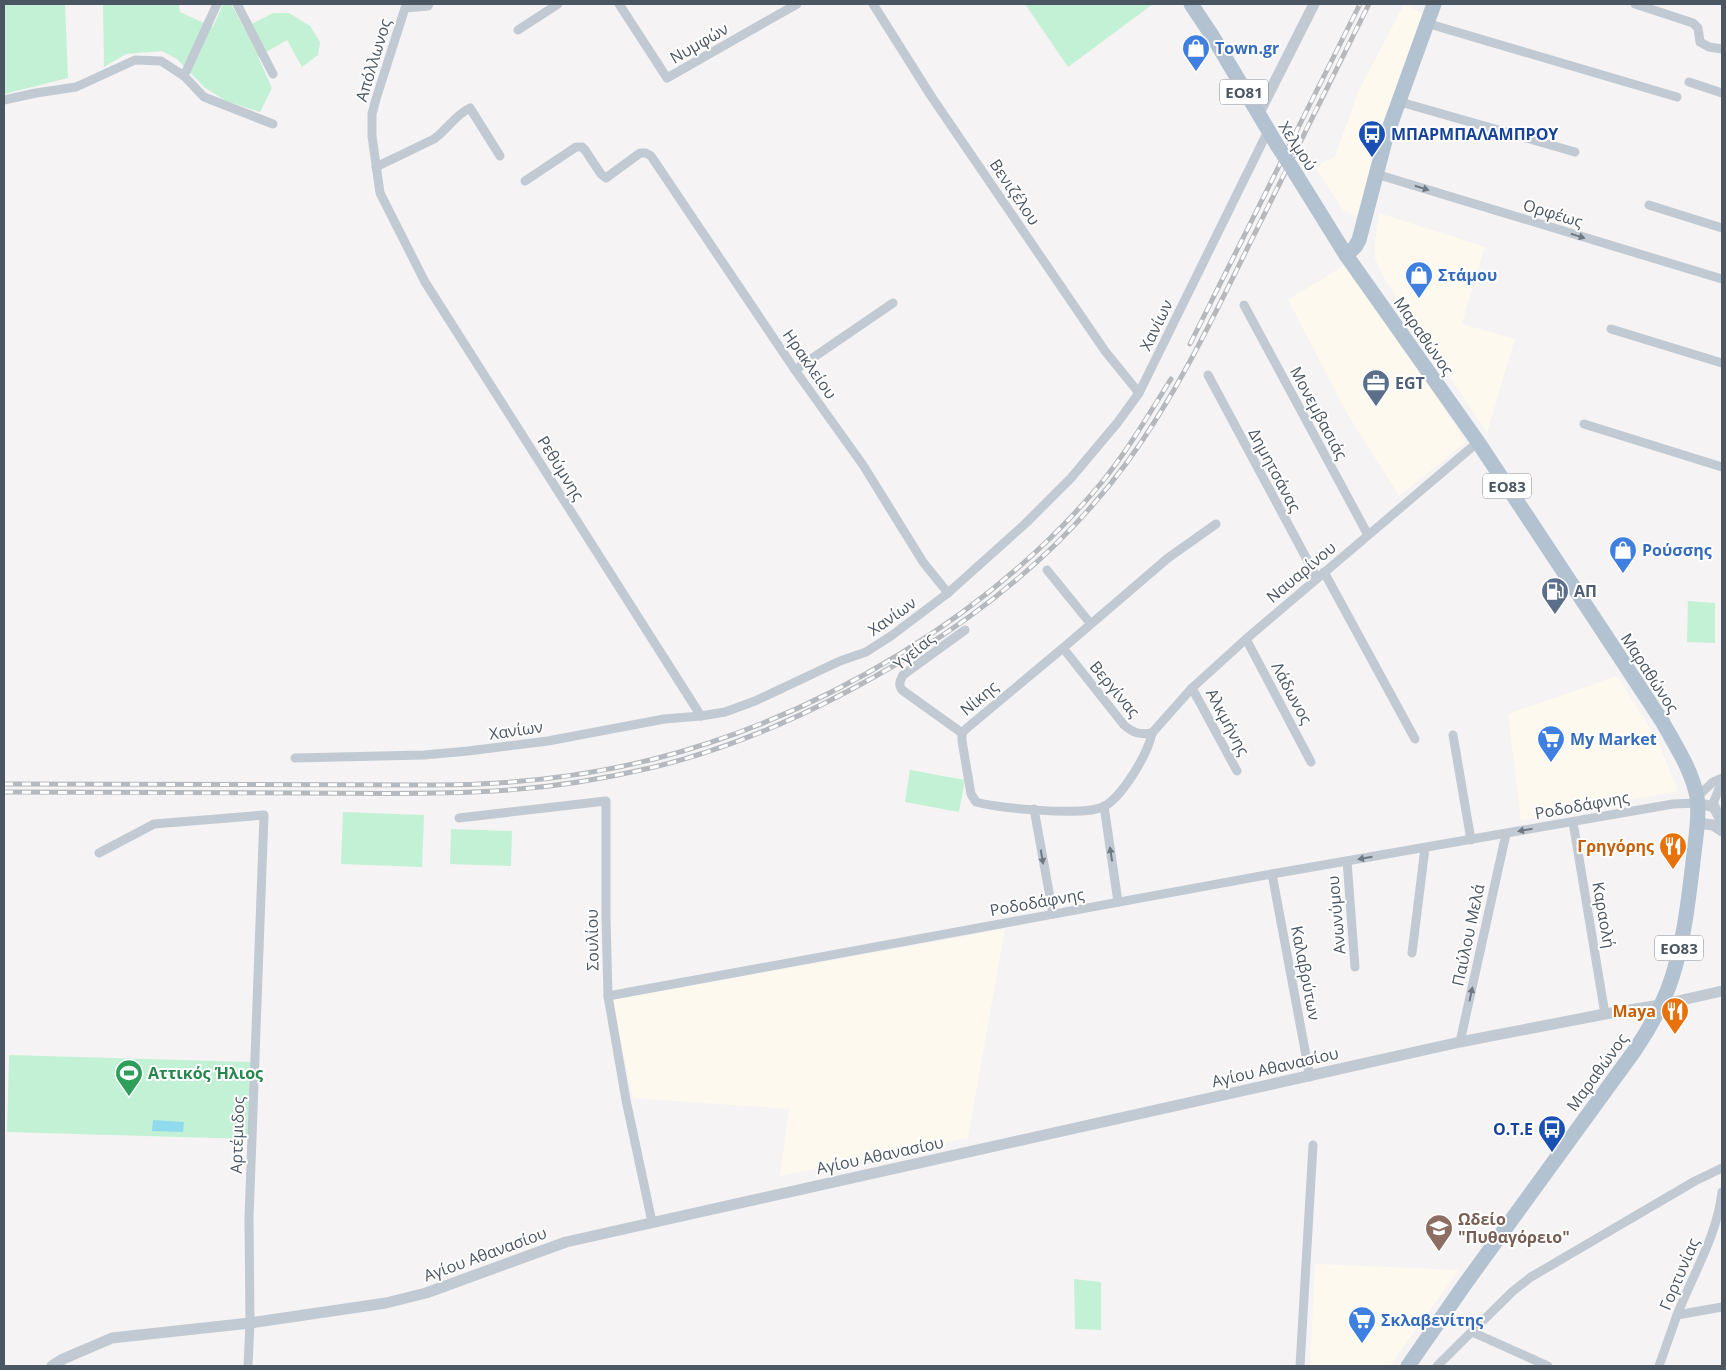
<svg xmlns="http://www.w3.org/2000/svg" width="1726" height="1370" font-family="'Open Sans',sans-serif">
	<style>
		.commercial { fill: #fdf9ef }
		.green { fill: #c3f1d5 }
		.water { fill: #90daee }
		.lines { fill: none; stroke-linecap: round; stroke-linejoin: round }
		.minor { stroke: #c1cad2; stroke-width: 9 }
		.tertiary { stroke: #c1cad2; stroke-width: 11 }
		.primary { stroke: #b3c2d1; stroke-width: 15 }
		.rail-casing { stroke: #b5b8bd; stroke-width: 5 }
		.rail { stroke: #fff; stroke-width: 3; stroke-dasharray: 9; stroke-linecap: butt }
		.primary-bridge { stroke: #b3c2d1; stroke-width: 15 }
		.oneway { fill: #6e7983 }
		.labels { text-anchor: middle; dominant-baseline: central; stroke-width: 4; stroke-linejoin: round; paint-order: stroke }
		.shield { fill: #fff; stroke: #808990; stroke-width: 1 }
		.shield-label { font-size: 15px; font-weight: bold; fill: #4a5661 }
		.street-label { font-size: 16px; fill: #4a5661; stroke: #fff }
		.shop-label { font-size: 16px; font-weight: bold; fill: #366cbe; stroke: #fff; text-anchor: start }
		.transit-label { font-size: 16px; font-weight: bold; fill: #164399; stroke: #fff; text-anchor: start }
		.service-label { font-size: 16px; font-weight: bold; fill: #4e5e75; stroke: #fff; text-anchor: start }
		.food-label { font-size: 16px; font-weight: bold; fill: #c56008; stroke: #fff; text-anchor: end }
		.leisure-label { font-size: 16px; font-weight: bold; fill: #27864d; stroke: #fff; text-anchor: start }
		.education-label { font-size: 16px; font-weight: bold; fill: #785e54; stroke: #fff; text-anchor: start }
	</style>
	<rect width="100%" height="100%" fill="#f5f3f3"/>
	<g class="commercial">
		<path d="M1404,4l20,10 -60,190 -9,13 -12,-7 -28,-43 20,-11 24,-66z"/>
		<path d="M1379,213l106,34 -23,77 53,15 -28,94 -102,-153 -10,-21v-17z"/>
		<path d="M1349,262l117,180 -67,54 -51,-81 -60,-115z"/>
		<path d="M1617,676l40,63 21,52 -157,29 -13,-106z"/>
		<path d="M1005,929l-37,209 -188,38 9,-67 -156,-11 -21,-98z"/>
		<path d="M1315,1264l144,6 -69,96h-80z"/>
	</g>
	<g class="green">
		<path d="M4,4h61l3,74 -64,16z"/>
		<path d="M103,4h76l1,8 33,15 10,-23h8l13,24 29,-15h16l21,13 10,16 -2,13 -16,12 -15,-27 -29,17 14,31 -12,24 -34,-11 -22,-14 -27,-28 -15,-8 -36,3 -22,13z"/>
		<path d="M1025,4h128l-85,63z"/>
		<path d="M1688,601l27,2v40l-28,-1z"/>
		<path d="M910,770l55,10 -6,32 -54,-10z"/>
		<path d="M343,812l81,3 -2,52 -81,-3z"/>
		<path d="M451,829l61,2 -1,35 -61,-2z"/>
		<path d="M9,1055l243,7 -2,77 -243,-7z"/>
		<path d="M1074,1279l27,3v48l-26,-1z"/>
	</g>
	<path class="water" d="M153,1120l31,2 -1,10 -31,-1z"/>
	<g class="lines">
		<g class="minor">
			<path d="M237,4l36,70"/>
			<path d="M429,4l-1,2 -23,2 -29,91 -4,15v22l8,57 45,89 276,434"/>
			<path d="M619,4l48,74 130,-74"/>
			<path d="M873,4l58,92 174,255 34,42"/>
			<path d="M1635,4l58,19 5,5 2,14 9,5 13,2"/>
			<path d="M1426,23l251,74"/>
			<path d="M518,30l40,-26"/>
			<path d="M184,76l33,-72"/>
			<path d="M1689,82l33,11"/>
			<path d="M4,100l32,-7 40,-6 59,-27 26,1 23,15 20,21 69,27"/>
			<path d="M1397,101l178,51"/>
			<path d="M376,167l58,-28c14,-10 21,-24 36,-31l30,48"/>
			<path d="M1376,174l346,105"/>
			<path d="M525,181l51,-34h6l3,3 16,24 5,4 34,-25h6l5,3 144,214 68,95 60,97 25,31"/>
			<path d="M1649,205l73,23"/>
			<path d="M1244,305l124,230"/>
			<path d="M1611,329l111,34"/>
			<path d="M795,370l98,-67"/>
			<path d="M1208,375l109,203"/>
			<path d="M1584,424l138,43"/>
			<path d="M1047,570l43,53"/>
			<path d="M1324,572l91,167"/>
			<path d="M1246,639l65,123"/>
			<path d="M1063,648l61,77c9,8 16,10 28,8"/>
			<path d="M1192,688l45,83"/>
			<path d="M962,733l-60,-43c-4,-6 -2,-9 1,-15l62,-45"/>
			<path d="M1152,733c-4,21 -29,62 -47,73 -19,11 -107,2 -129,-4l-5,-8 -9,-53v-8l5,-5 96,-80 105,-90 48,-34"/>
			<path d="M1152,733l40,-45 54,-49 232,-197"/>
			<path d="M1453,735l18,105"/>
			<path d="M295,758l129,-3 44,-4 80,-10 116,-22 37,-3 24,-4 30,-11 85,-40 26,-9 25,-16 57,-43 78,-70 45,-45 47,-56 21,-29 129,-262"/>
			<path d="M1697,797l16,-15 9,-4"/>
			<path d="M1104,806l14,96"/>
			<path d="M1714,807v-6l8,-19"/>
			<path d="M1034,809l19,105"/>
			<path d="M459,818l147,-17v117l2,78 18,104 26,122"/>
			<path d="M1573,822l32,192"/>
			<path d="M99,853l55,-29 110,-9 -15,403 1,105 -2,43"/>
			<path d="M1347,861l8,106"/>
			<path d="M1272,874l38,203"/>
			<path d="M1412,953l13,-105"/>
			<path d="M608,996l664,-122 401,-70 24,-1"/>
			<path d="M1460,1042l46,-208"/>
			<path d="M1677,1315l45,-8"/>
			<path d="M1472,1332l76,34"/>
			<path d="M1300,1366l13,-221"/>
			<path d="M1437,1366l76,-75 18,-14 164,-96 27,-13"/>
			<path d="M1659,1366c6,-17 12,-34 18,-51 16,-41 40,-79 45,-123"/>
		</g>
		<g class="tertiary">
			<path d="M1258,115l56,-111"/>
			<path d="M1697,803l17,4 8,15"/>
			<path d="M1697,823l16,2 9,6"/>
			<path d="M52,1366l11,-7 49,-21 138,-15 136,-20 40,-10 140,-51 894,-200 145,-28 55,-9 62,-14"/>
		</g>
		<g class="primary">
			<path d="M1191,4l22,33 64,108"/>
			<path d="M1292,168l54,87 132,187 184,279c13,24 30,49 35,76 3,21 -2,44 -4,65 -5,42 -10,87 -25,127 -9,22 -20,42 -33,61l-170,234 -57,82"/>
			<path d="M1346,255l9,-8 4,-7 27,-103 48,-133"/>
		</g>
		<g class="rail-casing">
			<g id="rail">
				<path d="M1190,344l170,-340"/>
				<path d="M4,784l431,1c73,0 148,-8 219,-26 167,-43 338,-144 448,-277 26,-32 47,-68 69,-103"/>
				<path d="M4,792c99,1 198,1 298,1 64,0 128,2 192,-2 53,-3 105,-11 156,-23 94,-22 183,-65 265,-115 81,-50 156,-114 213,-192 48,-66 84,-141 120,-214 40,-81 80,-162 121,-243"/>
			</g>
		</g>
		<use href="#rail" class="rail"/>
		<path class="primary-bridge" d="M1277,145l15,23"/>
	</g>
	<defs><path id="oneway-solid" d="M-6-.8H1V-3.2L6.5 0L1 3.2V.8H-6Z" transform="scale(1.25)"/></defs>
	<g class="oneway">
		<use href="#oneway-solid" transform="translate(1422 188) rotate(17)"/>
		<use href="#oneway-solid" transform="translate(1578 236) rotate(17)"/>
		<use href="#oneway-solid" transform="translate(1525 830) rotate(170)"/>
		<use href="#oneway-solid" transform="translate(1111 854) rotate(-99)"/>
		<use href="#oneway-solid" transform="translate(1042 857) rotate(80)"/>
		<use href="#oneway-solid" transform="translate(1365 858) rotate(170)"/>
		<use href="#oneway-solid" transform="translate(1471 994) rotate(-78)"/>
	</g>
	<defs>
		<g id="shop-pin" transform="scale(1.4375)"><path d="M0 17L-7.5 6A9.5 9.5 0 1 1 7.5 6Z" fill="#3f7fe0" stroke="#fff"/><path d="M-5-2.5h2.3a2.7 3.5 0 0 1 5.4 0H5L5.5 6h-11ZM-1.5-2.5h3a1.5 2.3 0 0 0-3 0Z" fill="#fff"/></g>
		<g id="bus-pin" transform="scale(1.4375)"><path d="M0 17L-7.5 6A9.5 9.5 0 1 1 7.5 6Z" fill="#1a4fb4" stroke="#fff"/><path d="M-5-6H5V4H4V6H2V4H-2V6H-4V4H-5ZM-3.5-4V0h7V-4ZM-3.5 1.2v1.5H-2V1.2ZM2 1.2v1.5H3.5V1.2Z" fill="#fff"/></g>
		<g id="office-pin" transform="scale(1.4375)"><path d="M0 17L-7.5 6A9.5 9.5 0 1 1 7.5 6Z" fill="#5c6f8a" stroke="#fff"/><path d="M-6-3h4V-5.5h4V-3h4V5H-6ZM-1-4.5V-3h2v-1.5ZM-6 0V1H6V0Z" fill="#fff"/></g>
		<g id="fuel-pin" transform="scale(1.4375)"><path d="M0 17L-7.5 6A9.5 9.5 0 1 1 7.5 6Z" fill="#5c6f8a" stroke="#fff"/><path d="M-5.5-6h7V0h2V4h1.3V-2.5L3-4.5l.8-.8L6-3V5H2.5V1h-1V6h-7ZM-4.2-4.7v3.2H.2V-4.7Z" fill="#fff"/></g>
		<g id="supermarket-pin" transform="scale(1.4375)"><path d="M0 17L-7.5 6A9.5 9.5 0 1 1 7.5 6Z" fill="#3f7fe0" stroke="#fff"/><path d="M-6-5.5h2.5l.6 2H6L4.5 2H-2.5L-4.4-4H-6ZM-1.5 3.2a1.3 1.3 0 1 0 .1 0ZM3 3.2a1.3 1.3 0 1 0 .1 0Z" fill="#fff"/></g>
		<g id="restaurant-pin" transform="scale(1.4375)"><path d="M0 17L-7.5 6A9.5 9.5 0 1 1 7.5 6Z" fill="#e8710a" stroke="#fff"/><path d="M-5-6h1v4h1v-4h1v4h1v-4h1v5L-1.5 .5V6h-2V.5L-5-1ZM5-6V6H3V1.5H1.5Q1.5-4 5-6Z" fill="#fff"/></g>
		<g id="stadium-pin" transform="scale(1.4375)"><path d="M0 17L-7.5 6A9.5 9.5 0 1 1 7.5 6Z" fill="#2e9e5b" stroke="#fff"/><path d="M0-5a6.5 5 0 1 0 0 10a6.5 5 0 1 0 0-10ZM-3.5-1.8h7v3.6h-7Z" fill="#fff"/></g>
		<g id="school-pin" transform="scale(1.4375)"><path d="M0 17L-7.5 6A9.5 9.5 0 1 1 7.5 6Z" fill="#8d6e63" stroke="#fff"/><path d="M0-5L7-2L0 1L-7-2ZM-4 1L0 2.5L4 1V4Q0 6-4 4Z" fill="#fff"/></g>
	</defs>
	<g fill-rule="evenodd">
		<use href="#shop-pin" x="1196" y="48"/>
		<use href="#bus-pin" x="1372" y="134"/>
		<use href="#shop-pin" x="1419" y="275"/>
		<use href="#office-pin" x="1376" y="383"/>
		<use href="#shop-pin" x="1623" y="550"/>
		<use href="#fuel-pin" x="1555" y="591"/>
		<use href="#supermarket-pin" x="1551" y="739"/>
		<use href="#restaurant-pin" x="1673" y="846"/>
		<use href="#restaurant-pin" x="1675" y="1011"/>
		<use href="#stadium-pin" x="129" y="1073"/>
		<use href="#bus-pin" x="1552" y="1129"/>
		<use href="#school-pin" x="1439" y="1228"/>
		<use href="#supermarket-pin" x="1362" y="1320"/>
	</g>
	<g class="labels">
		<g class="shield">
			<rect x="1220" y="79.5" width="48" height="25" rx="4"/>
			<rect x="1483" y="473.5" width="48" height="25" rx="4"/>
			<rect x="1655" y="935.5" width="48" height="25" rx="4"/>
		</g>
		<g class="shield-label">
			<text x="1244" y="92">ΕΟ81</text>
			<text x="1507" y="486">ΕΟ83</text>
			<text x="1679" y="948">ΕΟ83</text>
		</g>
		<g class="street-label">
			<text transform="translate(699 43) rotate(-30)">Νυμφών</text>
			<text transform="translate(373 60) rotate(-73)">Απόλλωνος</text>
			<text transform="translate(1298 146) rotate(57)">Χελμού</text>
			<text transform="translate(1015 192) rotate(56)">Βενιζέλου</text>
			<text transform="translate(1553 213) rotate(17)">Ορφέως</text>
			<text transform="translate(1156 325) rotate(-64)">Χανίων</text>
			<text transform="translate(1424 336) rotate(55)">Μαραθώνος</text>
			<text transform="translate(810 364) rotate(55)">Ηρακλείου</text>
			<text transform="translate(1319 413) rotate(62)">Μονεμβασιάς</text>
			<text transform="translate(561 468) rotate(58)">Ρεθύμνης</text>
			<text transform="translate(1275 470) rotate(62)">Δημητσάνας</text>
			<text transform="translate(1301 572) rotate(-40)">Ναυαρίνου</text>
			<text transform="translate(892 616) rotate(-35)">Χανίων</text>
			<text transform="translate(914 651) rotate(-40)">Υγείας</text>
			<text transform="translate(1650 673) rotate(57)">Μαραθώνος</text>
			<text transform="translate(1115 689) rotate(50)">Βεργίνας</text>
			<text transform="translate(1292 693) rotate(62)">Λάδωνος</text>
			<text transform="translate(979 698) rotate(-40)">Νίκης</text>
			<text transform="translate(1228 722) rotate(62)">Αλκμήνης</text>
			<text transform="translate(516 730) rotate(-8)">Χανίων</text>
			<text transform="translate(1582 805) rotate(-10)">Ροδοδάφνης</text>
			<text transform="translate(1037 902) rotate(-10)">Ροδοδάφνης</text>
			<text transform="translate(1336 915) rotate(-95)">Ανωνύμου</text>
			<text transform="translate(1604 915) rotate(80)">Καραολή</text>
			<text transform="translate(1468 935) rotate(-78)">Παύλου Μελά</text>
			<text transform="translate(592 940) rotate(-91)">Σουλίου</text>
			<text transform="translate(1306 973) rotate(79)">Καλαβρύτων</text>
			<text transform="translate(1275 1067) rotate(-13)">Αγίου Αθανασίου</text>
			<text transform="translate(1597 1072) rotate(-54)">Μαραθώνος</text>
			<text transform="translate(237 1135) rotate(-88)">Αρτέμιδος</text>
			<text transform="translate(880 1155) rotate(-12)">Αγίου Αθανασίου</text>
			<text transform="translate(485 1254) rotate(-20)">Αγίου Αθανασίου</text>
			<text transform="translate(1679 1274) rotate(-67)">Γορτυνίας</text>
		</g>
		<g class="shop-label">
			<text x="1215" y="48">Town.gr</text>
			<text x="1438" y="275">Στάμου</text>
			<text x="1642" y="550">Ρούσσης</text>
			<text x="1570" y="739">My Market</text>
			<text x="1381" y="1320">Σκλαβενίτης</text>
		</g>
		<g class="transit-label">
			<text x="1391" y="134">ΜΠΑΡΜΠΑΛΑΜΠΡΟΥ</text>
			<text x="1533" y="1129" text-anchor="end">Ο.Τ.Ε</text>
		</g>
		<g class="service-label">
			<text x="1395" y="383">EGT</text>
			<text x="1574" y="591">ΑΠ</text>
		</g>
		<g class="food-label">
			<text x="1654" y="846">Γρηγόρης</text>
			<text x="1656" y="1011">Maya</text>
		</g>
		<g class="leisure-label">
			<text x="148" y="1073">Αττικός Ήλιος</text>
		</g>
		<g class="education-label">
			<text x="1458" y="1219">Ωδείο<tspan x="1458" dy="18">"Πυθαγόρειο"</tspan></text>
		</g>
	</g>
	<rect width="1726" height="1370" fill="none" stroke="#4a5661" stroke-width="10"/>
</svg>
